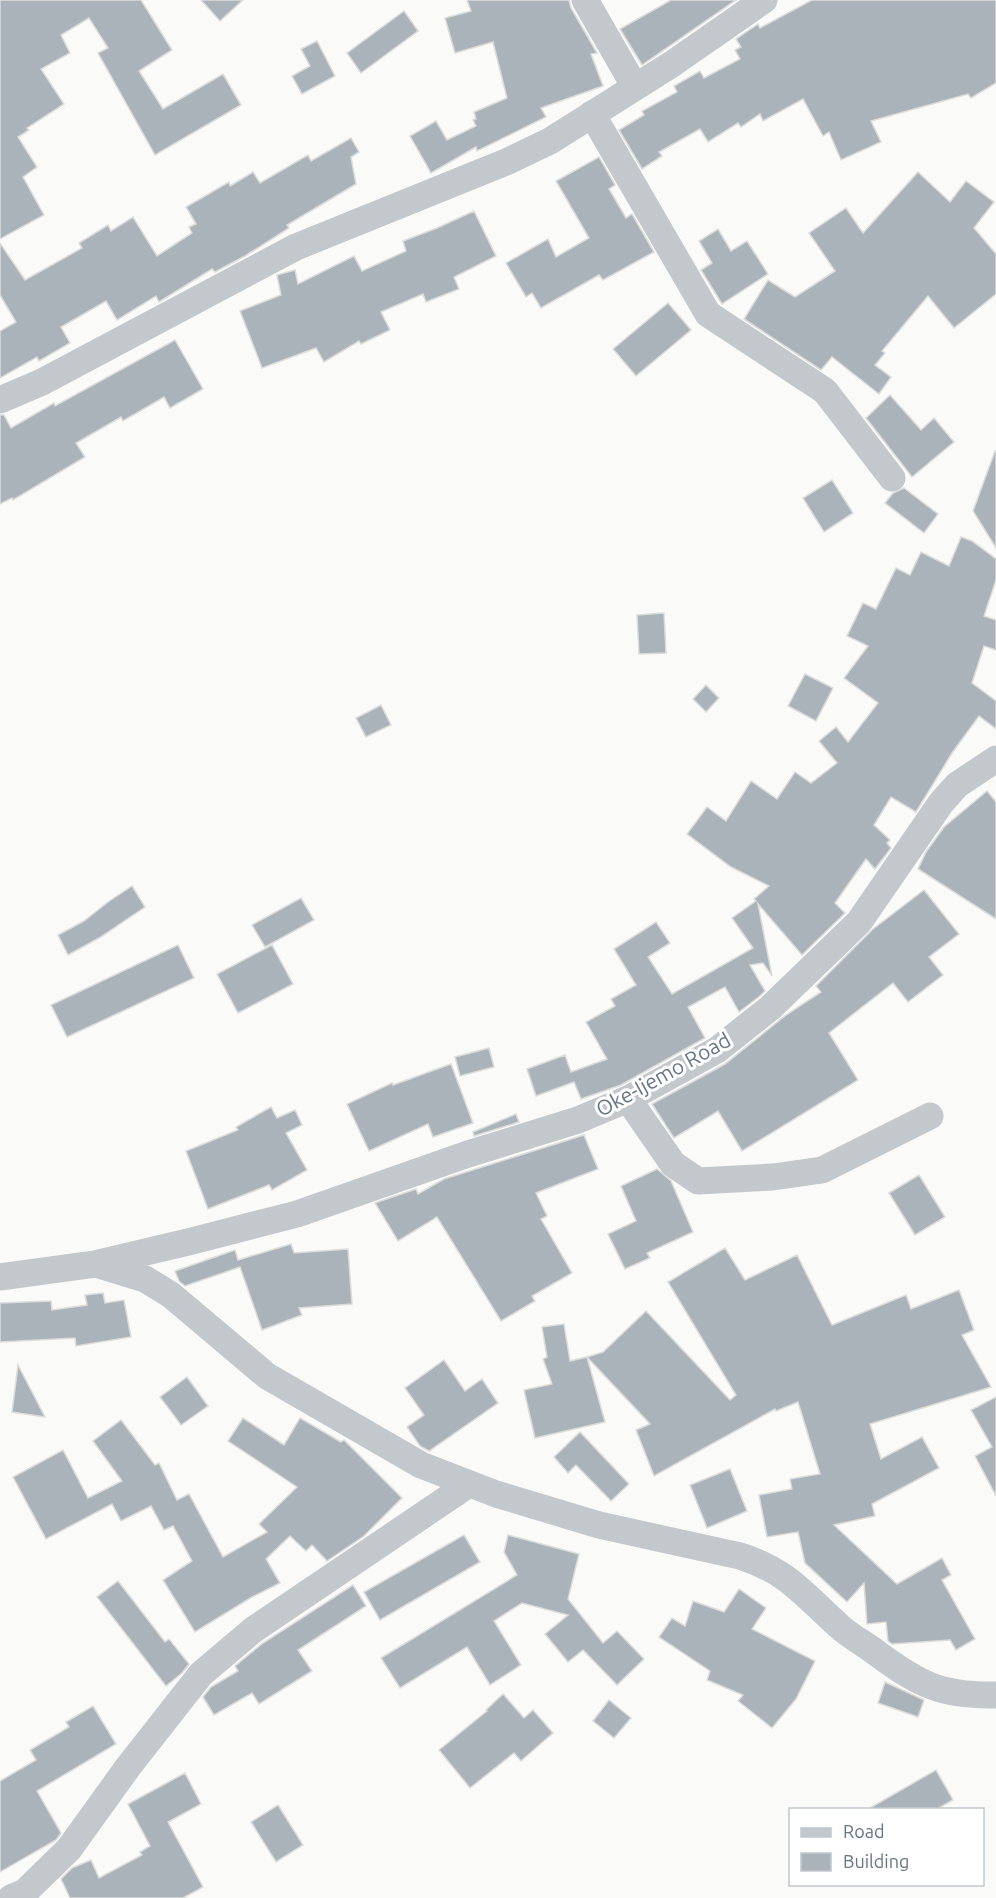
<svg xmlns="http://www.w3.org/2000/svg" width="996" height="1898" font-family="Ubuntu,sans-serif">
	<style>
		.building { fill: #aab3b9; stroke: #dcdcda; stroke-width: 1.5 }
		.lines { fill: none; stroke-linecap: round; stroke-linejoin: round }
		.minor { stroke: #c3c8cc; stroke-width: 27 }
		.labels { text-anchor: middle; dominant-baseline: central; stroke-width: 6; stroke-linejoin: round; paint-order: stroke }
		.street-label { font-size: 21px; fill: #657683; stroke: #fff }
	</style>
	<rect width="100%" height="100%" fill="#fafaf8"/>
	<g class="building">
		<path d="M0,0h141l31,50 -33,21 24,38 60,-35 18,31 -86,50 -57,-102 10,-5 -19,-30 -28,17 9,18 -29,16 23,35 -37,24 2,2 -11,7 19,30 -14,10 21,38 -44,24z"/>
		<path d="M201,0h42l-23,21z"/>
		<path d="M467,0h102l2,8 26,45 -6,1 12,32 -62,22 5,9 -69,34 -1,-4 -45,26 -21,-37 26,-15 11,19 29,-14 -3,-6 3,-1 -2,-7 33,-14 -14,-56 -38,11 -10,-35 26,-7z"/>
		<path d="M671,0h65l-94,65 -22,-36z"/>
		<path d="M812,0h184v83l-25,15 -3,-4 -97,27 10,21 -40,18 -12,-28 -6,4 -20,-37 -40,22 -3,-7 -19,13 -3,-4 -30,19 -8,-13 -41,23 3,4 -20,13 -23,-39 25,-15 -2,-4 35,-19 -3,-6 26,-15 4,7 36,-19 -5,-9 6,-3 -5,-8 22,-15 2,4z"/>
		<path d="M404,11l14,20 -57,42 -14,-20z"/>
		<path d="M317,41l18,35 -33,18 -10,-18 18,-10 -9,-17z"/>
		<path d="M351,138l8,14 -8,5 5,27 -69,41 2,3 -44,28 -30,16 -3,-3 -53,33 -3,-6 -39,24 -11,-19 -45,26 9,16 -31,18 -2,-4 -37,21v-47l16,-9 -16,-27v-52l25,37 57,-32 -3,-5 29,-18 3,6 22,-14 24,39 35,-23 -3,-6 7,-3 -10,-17 43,-25 1,4 23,-14 7,11 48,-28 3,6z"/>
		<path d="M599,157l16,28 -6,4 17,29 6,-4 22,38 -51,28 -4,-5 -58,33 -9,-15 -6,4 -20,-34 42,-24 8,18 33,-19 -33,-57z"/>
		<path d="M918,172l32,30 16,-21 28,21 -20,26 22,26v40l-42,34 -26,-32 -46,55 3,2 -10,12 16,12 -12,17 -47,-37 -11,13 -77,-51 24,-39 27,17 40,-26 -26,-38 37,-25 17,25z"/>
		<path d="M474,211l22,45 -42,21 5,12 -33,13 -3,-8 -42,18 9,18 -29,14 -2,-3 -35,21 -8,-14 -54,20 -22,-57 41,-16 -4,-20 18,-5 3,14 56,-28 8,15 44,-20 -3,-10 34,-13z"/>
		<path d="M718,229l13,22 16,-10 21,33 -46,30 -21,-34 11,-7 -13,-22z"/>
		<path d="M668,303l23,27 -55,46 -23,-27z"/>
		<path d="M175,340l28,49 -33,19 -6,-11 -41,24 -2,-4 -45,26 9,14 -72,43 -1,-2 -12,6v-89h4l7,13 43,-25 1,3z"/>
		<path d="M890,395l31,35 13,-12 20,24 -42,35 -46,-59z"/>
		<path d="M995,451h1v97l-23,-37z"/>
		<path d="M832,480l21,33 -29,19 -21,-34z"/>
		<path d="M904,488l34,26 -14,19 -39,-30 8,-10z"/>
		<path d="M961,537l11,4 24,18v21l-12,36 12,4v30l-12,-4 -12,37 24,18v28l-17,-13 -27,37 -36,59 -25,-15 -17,28 16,15 -3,3 4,5 -16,21 -9,-10 -31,44 10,10 -43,42 -44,-51 14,72 -9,-13 -13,2 15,26 -5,5 -21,16 -14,-25 -37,20 17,31 -84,47 -40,14 -7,-17 -38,14 -9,-27 38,-14 6,17 36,-13 -21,-37 29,-16 -4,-7 25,-14 -22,-36 42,-27 14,21 -22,14 24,37 81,-46 -21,-30 24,-17 -2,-2 15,-13 -38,-19 -44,-33 20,-27 19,14 25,-40 26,18 18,-27 16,11 26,-20 -18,-22 17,-14 12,15 30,-39 -34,-25 24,-32 -21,-10 16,-33 13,6 20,-41 14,7 11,-23 28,14z"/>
		<path d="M664,613l2,40 -27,1 -2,-39z"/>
		<path d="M805,674l28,14 -17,33 -28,-15z"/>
		<path d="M706,685l13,13 -13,14 -13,-13z"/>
		<path d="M381,705l10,20 -25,12 -10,-19z"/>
		<path d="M987,791l9,11v117l-78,-50 8,-17 18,-25z"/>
		<path d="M132,886l13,21 -46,31 -31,17 -10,-20 26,-14 24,-19z"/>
		<path d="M924,890l35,44 -30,23 14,18 -35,27 -15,-19 -64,50 29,47 -116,71 -24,-40 -44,27 -22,-34 73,-40 61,-49 35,-23 -5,-6 57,-57z"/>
		<path d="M301,898l13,22 -49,27 -13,-22z"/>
		<path d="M178,945l16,33 -127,59 -16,-32z"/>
		<path d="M272,945l21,39 -55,29 -21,-39z"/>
		<path d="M489,1048l5,19 -34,9 -5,-19z"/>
		<path d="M451,1064l22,59 -40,14 -5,-13 -59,27 -22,-47 45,-21 1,2z"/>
		<path d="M271,1107l6,11 18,-8 7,15 -16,8 21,37 -35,20 -3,-5 -61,24 -22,-58 52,-21 -2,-3z"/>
		<path d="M516,1114l3,8 -45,14 -1,-4z"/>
		<path d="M584,1135l14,34 -62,24 11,23 -6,3 31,54 -40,23 3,5 -34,20 -64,-104 -39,24 -23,-38 41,-14 2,5 26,-15z"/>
		<path d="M657,1169l14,12 22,51 -46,21 3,5 -25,11 -17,-35 28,-13 -15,-35z"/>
		<path d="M919,1175l26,42 -30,18 -26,-42z"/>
		<path d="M291,1244l3,9 54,-4 4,55 -53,4 3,7 -40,15 -22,-63 -55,19 -6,-5 -4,-10 60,-21 3,10z"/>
		<path d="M725,1248l20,32 52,-25 35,70 74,-30 5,14 48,-19 15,40 -12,5 29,52 -121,37 11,35 41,-22 17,31 -67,36 3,12 -41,9 63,59 45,-26 9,17 -9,5 33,59 -19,11 -6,-10 -58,4 -4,-3 -2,-19 -19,2 -3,-41 -17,19 -42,-39 -7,-31 -31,5 -8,-42 33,-6 -2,-10 30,-5 -22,-72 -22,9 -1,-2 -121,67 -18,-46 14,-6 -63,-67 16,-5 43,-41 84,89 6,-5 -68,-113z"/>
		<path d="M103,1293l2,10 19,-3 7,37 -55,9 -1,-8 -75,4v-39l51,-2 1,9 35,-5 -2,-10z"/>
		<path d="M564,1324l6,37 17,-4 18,65 -70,16 -11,-48 28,-6 -9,-25 4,-2 -5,-30z"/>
		<path d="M444,1360l21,31 17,-12 16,24 -69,48 -9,-5 -13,-19 17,-12 -19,-27z"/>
		<path d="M18,1365l27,52 -33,-5z"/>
		<path d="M187,1377l21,29 -27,19 -21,-28z"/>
		<path d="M996,1397v99l-21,-40 17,-9 -21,-37z"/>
		<path d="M243,1418l41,27 16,-27 41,24 3,-2 58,58 -38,38 -37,25 -15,-16 -6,6 -16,-15 -24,23 14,24 -28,14 -57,35 -32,-52 29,-19 -19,-35 -9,4 -13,-24 -30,15 -9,-17 -66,35 -33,-62 50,-27 25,48 34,-17 -29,-40 28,-21 34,45 4,-2 18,37 12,-6 34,63 44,-25 -8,-8 38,-37 -69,-46z"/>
		<path d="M580,1432l49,52 -18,17 -35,-36 -8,8 -14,-16z"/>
		<path d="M730,1469l17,42 -40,17 -17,-43z"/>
		<path d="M464,1535l16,27 -100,58 -16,-28z"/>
		<path d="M508,1535l71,19 -11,45 35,44 14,-12 27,28 -27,26 -34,-35 -15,12 -23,-28 23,-19 -46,-12 -28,18 27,44 -31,20 -23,-38 -67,41 -19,-30 136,-83 -13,-23z"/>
		<path d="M118,1581l47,61 4,-3 20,25 -7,9 -16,13 -69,-89z"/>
		<path d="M353,1585l13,21 -68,44 14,21 -53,33 -7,-11 -38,22 -11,-18 8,-10 27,-16 -3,-5 28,-23z"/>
		<path d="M739,1589l27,19 -14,21 63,32 -19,38 -24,29 -34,-27 5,-6 -36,-15 3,-9 -51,-34 13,-19 13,8 8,-25 31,11z"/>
		<path d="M885,1682l39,18 -6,17 -40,-14z"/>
		<path d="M503,1694l21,24 9,-8 20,23 -32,28 -7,-8 -44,35 -31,-38 48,-39 -1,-1z"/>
		<path d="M609,1700l22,18 -17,20 -21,-17z"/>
		<path d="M93,1706l23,38 -79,47 24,42 -5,7 -56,32v-91l36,-21 -6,-10 39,-23 -3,-5z"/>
		<path d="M936,1770l17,30 -16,9h-69z"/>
		<path d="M185,1773l16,31 -33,18 35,65 -20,11h-113l-9,-19 11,-11 19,-8 8,18 43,-23 -2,-3 10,-6 -22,-42z"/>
		<path d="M278,1805l25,40 -27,17 -25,-40z"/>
	</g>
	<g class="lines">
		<g class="minor">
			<path d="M585,0l50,87"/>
			<path d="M592,114l116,200 117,77 67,87"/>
			<path d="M0,400l42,-18 254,-135 210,-85 44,-21 122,-77 92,-64"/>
			<path d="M628,1099l45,65 25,17 75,-4 49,-7 108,-54"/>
			<path d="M96,1264l49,15 26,16 96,81 154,89 75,29 103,31 141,31c48,15 64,39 100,71 10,9 23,16 34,24 44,33 66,45 122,44"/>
			<path d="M0,1277l95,-13 93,-22 109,-28 171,-60 110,-34 50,-21 89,-49 53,-42 89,-86 82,-119 16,-18 39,-26"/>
			<path d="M11,1898l14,-6 44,-43 59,-82 73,-93 52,-44 216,-146"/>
		</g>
	</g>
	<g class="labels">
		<g class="street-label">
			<text transform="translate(663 1074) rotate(-29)">Oke-Ijemo Road</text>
		</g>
	</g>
	<rect x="789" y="1808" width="195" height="78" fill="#ffffff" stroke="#c1c8cd" stroke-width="1.5"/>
	<rect x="801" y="1828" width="30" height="9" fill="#c3c8cc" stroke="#c1c8cd" stroke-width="1.5"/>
	<text x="843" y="1838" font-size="18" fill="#657683">Road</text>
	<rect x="801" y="1853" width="30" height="18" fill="#aab3b9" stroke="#c1c8cd" stroke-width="1.5"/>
	<text x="843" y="1868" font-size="18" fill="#657683">Building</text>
</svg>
